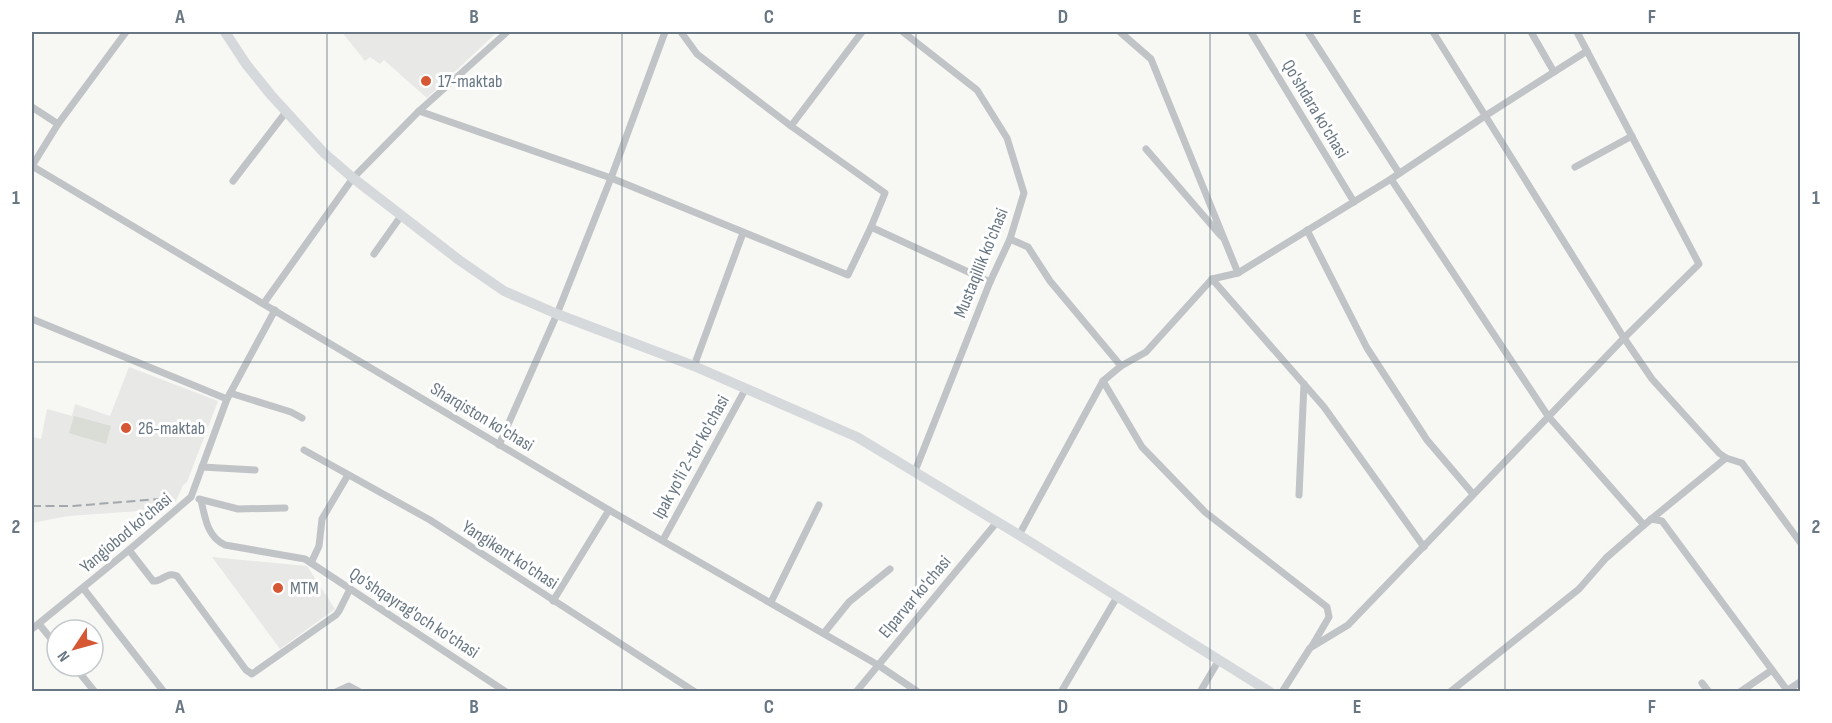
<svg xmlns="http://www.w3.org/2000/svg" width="1832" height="723" font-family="'Sofia Sans Condensed',sans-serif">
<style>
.built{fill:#e8e8e7}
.green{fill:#d9ddd5}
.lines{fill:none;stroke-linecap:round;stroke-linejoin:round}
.minor{stroke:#c0c4c7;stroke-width:7}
.primary{stroke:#d5d9dc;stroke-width:10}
.rail{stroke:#a2a8ac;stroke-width:2;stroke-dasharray:9 4.5;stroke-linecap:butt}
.grid{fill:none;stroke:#687783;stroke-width:1.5;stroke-opacity:0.55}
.poi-dot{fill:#d65734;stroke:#fff;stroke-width:2}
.labels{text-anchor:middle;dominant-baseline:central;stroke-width:6;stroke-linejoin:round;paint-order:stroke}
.poi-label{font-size:18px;fill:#687783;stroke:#fff;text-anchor:start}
.street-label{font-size:18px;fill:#687783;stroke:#fff}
.neatline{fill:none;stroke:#687783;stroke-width:2}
.grid-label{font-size:20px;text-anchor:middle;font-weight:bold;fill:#687783}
</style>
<rect width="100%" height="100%" fill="#f7f7f4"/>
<!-- built -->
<g class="built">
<polygon points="342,32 497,32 427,98 384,60 380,64 370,57 365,61"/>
<polygon points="129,367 218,401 187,482 183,485 176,501 168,509 68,516 32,523 32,437 41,439 47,409 72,416 75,404 110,416"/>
<polygon points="212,557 307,566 335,609 280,649"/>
</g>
<!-- green -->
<polygon class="green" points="74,416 111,426 106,444 69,433"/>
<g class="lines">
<!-- minor -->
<g class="minor">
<polyline points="681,32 697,54 791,126 885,193 871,227"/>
<polyline points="903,32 977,90 1007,138 1024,193 1010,239 990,282 915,471"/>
<polyline points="1120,32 1151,59 1238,273"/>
<polyline points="1251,32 1354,202"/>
<polyline points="1308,32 1399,173"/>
<polyline points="1433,32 1624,338 1652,379 1719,453 1726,458 1742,463 1800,542"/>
<polyline points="1531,32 1554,72"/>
<polyline points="32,107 58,124"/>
<polyline points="419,111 507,32"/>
<polyline points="791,126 862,32"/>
<polyline points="1146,149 1221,236"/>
<polyline points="32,166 609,510 878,665 918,692"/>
<polyline points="32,166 58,124 126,32"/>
<polyline points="1575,167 1632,136"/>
<polyline points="1391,179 1548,416 1644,525"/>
<polyline points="233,181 286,112"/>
<polyline points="1307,230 1367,348 1427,440 1473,494"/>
<polyline points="1010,239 1028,247 1050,281 1121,366"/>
<polyline points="374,254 401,216"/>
<polyline points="1212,279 1324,407 1424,547"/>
<polyline points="264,303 353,178 419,111 611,178 665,32"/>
<polyline points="32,319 227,399"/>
<polyline points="694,366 743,233"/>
<polyline points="1103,381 1142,447 1205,512 1327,607 1329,617 1312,646"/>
<polyline points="230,393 291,412 302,418"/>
<polyline points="499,445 557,314 611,178 848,275 871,227 990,282"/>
<polyline points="304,450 430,520 695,692"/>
<polyline points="202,467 255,470"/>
<polyline points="1299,495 1304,384"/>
<polyline points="199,499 238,509 285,508"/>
<path d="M201 500C205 517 207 537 225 545L305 559 506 692"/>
<polyline points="1651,519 1662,521 1787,690"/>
<polyline points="1019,535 1103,381 1121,366 1146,352 1212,279 1238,273 1391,179 1485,116 1587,51"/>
<polyline points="663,540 746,388"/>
<path d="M129 550 153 581C162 582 167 571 177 576L246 670 252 674 336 615 339 611 350 589"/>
<polyline points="311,563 319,546 322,519 348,475"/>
<polyline points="83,588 164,692"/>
<polyline points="553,601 609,510"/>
<polyline points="771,602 819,505"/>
<polyline points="39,624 57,646"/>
<polyline points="32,629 129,550 191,497 227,399 275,310"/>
<polyline points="824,633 849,602 890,569"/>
<polyline points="74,666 95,692"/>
<polyline points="1702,683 1709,692"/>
<polyline points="336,692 349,686 360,692"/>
<polyline points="856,692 997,522"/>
<polyline points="1061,692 1117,597"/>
<polyline points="1200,692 1219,660"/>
<polyline points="1282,692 1310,648 1348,625 1624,338 1699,264 1577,32"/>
<polyline points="1450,692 1579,589 1606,558 1644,525 1726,458"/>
<polyline points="1740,692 1772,670"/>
<polyline points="1785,692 1800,682"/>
</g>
<!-- primary -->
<polyline class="primary" points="225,32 246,64 271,95 324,153 353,178 459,260 504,291 557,314 694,366 857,437 1019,535 1270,692"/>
<!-- rail -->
<polyline class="rail" points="32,506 73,506 171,498"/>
</g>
<!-- grid -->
<path class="grid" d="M327 32V692M622 32V692M916 32V692M1210 32V692M1505 32V692M32 362H1800"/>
<!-- markers -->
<g class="poi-dot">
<circle cx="426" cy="81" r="6"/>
<circle cx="126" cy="428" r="6"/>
<circle cx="278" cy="588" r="6"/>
</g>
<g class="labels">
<!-- poi labels -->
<g class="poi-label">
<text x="438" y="81">17-maktab</text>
<text x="138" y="428">26-maktab</text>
<text x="290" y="588">MTM</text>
</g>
<!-- street labels -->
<g class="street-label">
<text transform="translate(1315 109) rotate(59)">Qo'shdara ko'chasi</text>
<text transform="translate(981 263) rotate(-68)">Mustaqillik ko'chasi</text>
<text transform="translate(482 417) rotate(31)">Sharqiston ko'chasi</text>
<text transform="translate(691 457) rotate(-61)">Ipak yo'li 2-tor ko'chasi</text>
<text transform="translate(126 533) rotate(-40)">Yangiobod ko'chasi</text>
<text transform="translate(510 555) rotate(33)">Yangikent ko'chasi</text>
<text transform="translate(915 597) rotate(-50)">Elparvar ko'chasi</text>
<text transform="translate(414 613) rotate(33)">Qo'shqayrag'och ko'chasi</text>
</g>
</g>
<!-- border -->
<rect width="1832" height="723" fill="none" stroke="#ffffff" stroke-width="66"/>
<!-- north arrow -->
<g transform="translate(75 648) rotate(234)"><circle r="28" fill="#ffffff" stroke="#c3c9cd" stroke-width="1.5"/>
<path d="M0-4.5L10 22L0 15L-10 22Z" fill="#d65734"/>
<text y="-9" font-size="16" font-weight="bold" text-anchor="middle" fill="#687783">N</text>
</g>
<rect x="33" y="33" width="1766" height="657" class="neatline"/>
<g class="grid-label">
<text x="180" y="23">A</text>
<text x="474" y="23">B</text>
<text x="769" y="23">C</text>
<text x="1063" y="23">D</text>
<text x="1357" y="23">E</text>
<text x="1652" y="23">F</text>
<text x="16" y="204">1</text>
<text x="1816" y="204">1</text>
<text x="16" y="533">2</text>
<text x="1816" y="533">2</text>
<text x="180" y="713">A</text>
<text x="474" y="713">B</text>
<text x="769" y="713">C</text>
<text x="1063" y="713">D</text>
<text x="1357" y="713">E</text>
<text x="1652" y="713">F</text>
</g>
</svg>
